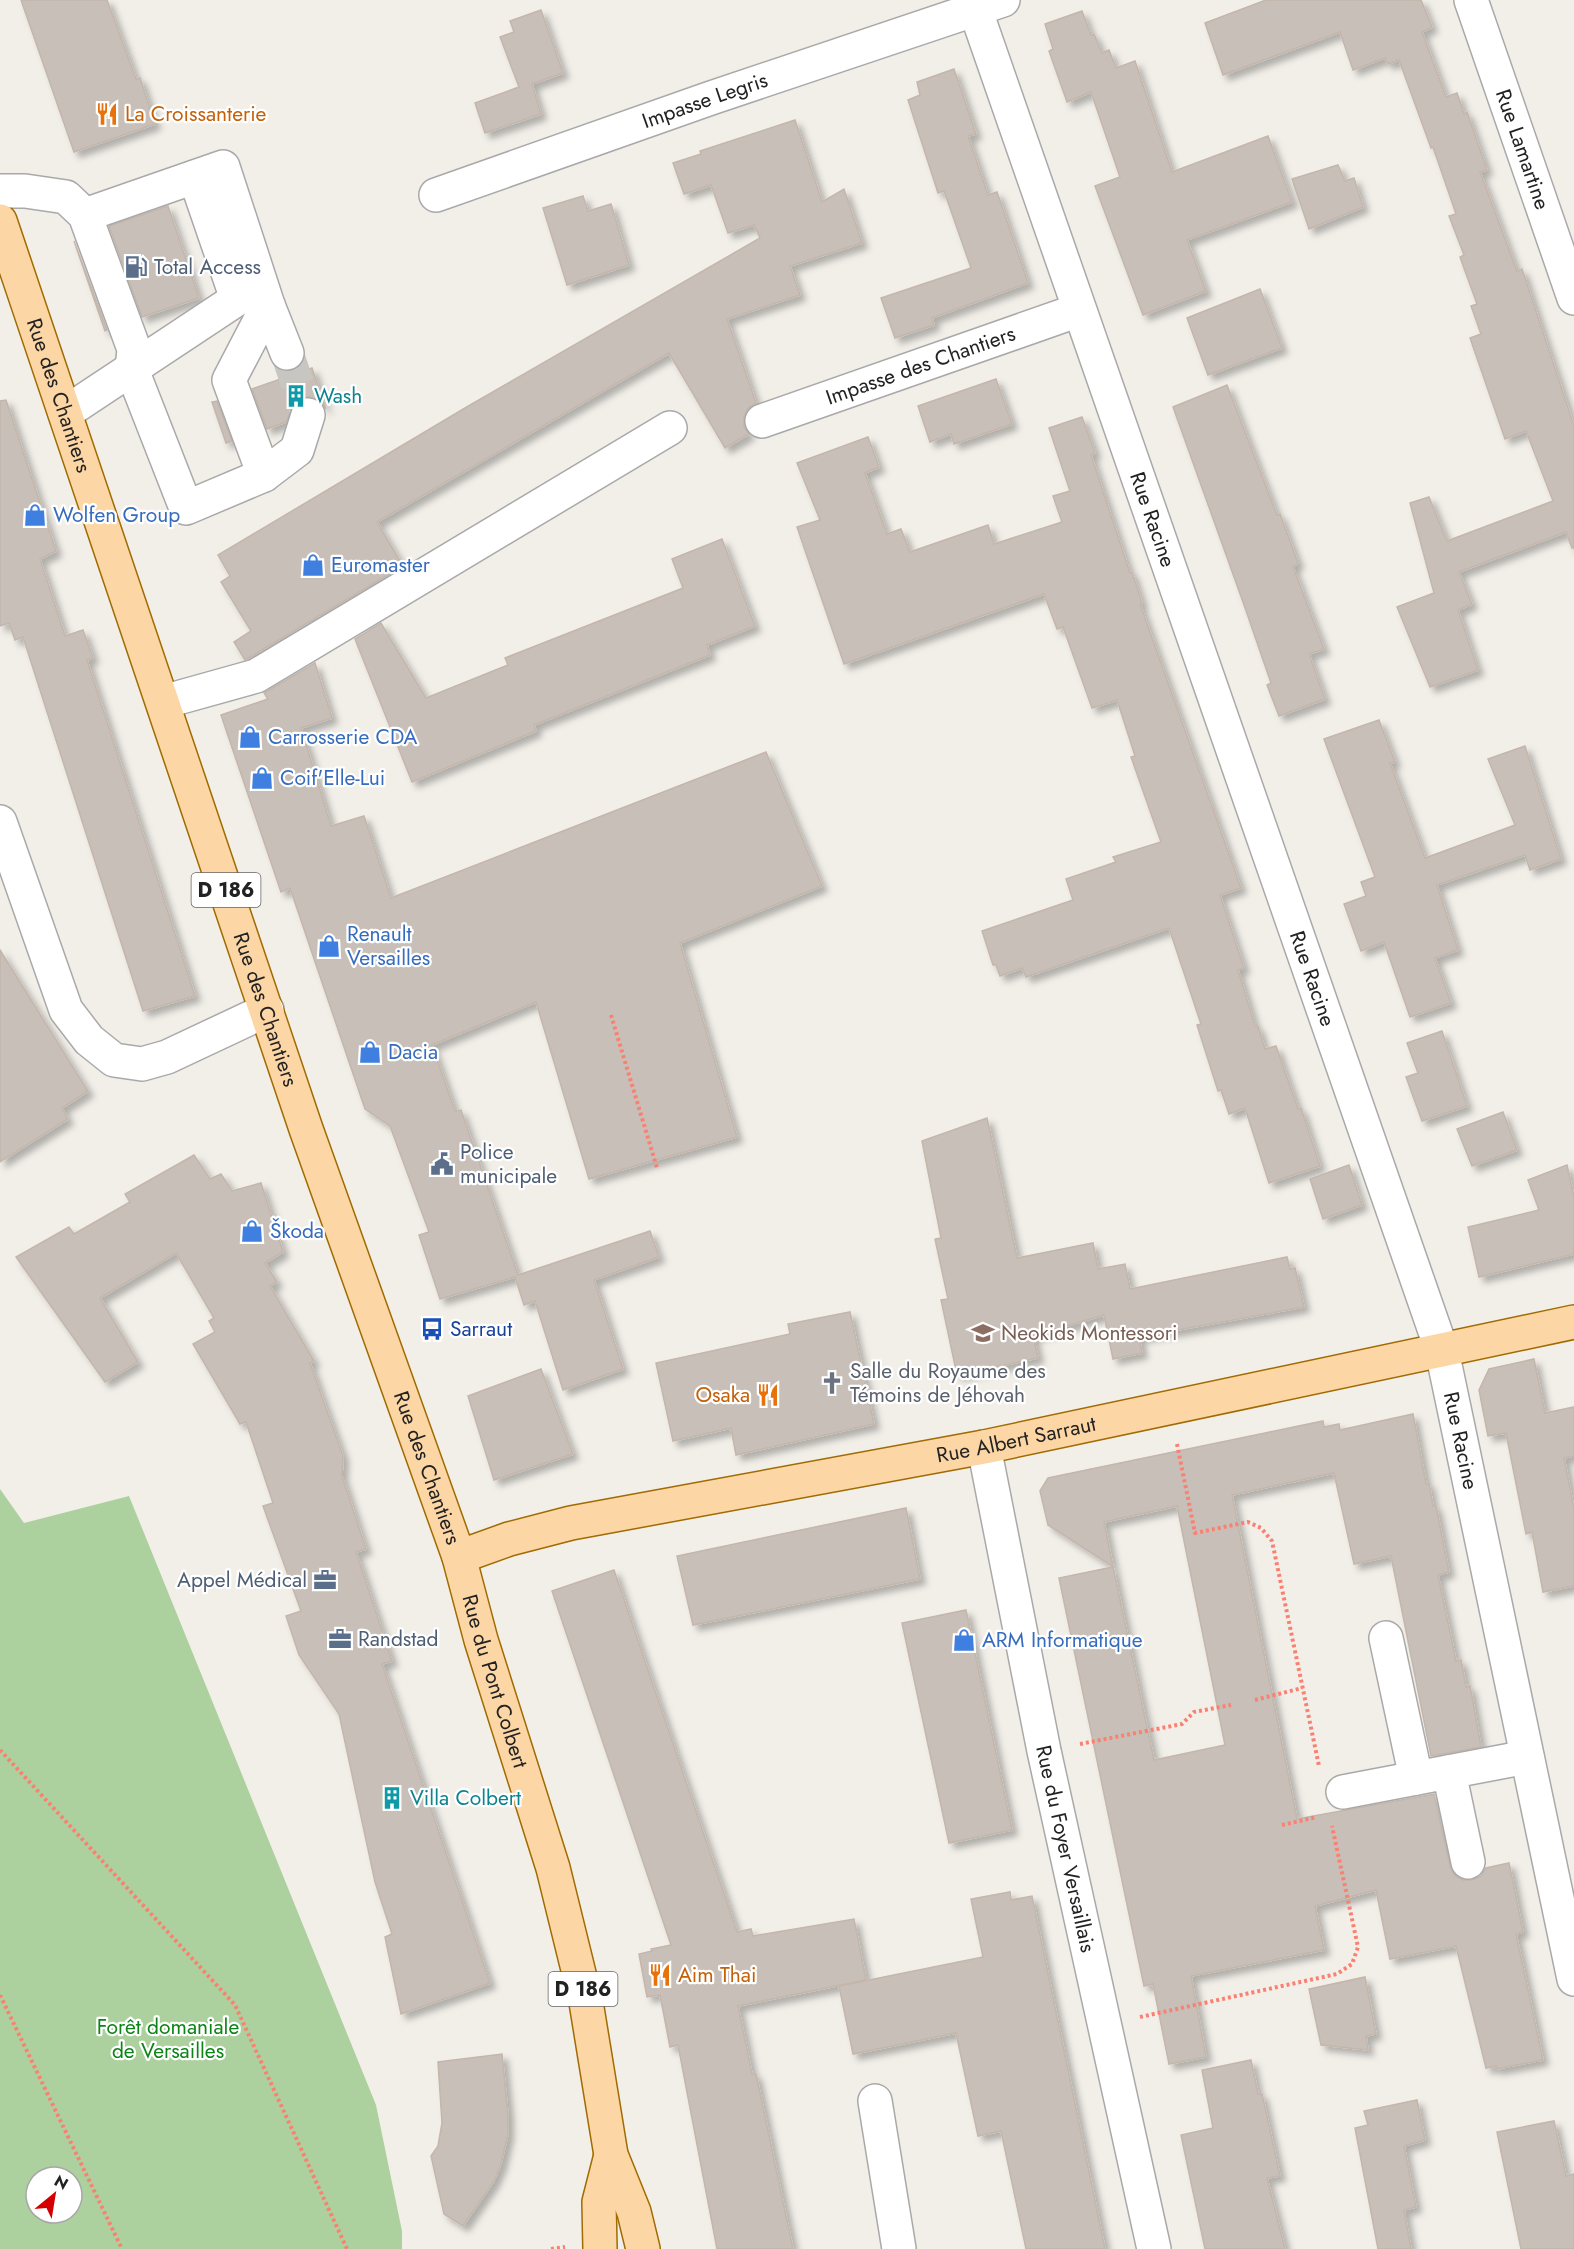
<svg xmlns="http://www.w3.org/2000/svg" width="1574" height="2249" font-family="Jost,sans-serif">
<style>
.forest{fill:#add19e;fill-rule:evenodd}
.building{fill:#c7bfb8;stroke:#c4b6ab;stroke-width:1.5;filter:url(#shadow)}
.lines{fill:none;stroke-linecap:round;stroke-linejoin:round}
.minor-tunnel{stroke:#c8c6c1;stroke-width:33;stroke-dasharray:33 16;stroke-linecap:butt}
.minor-casing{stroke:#a9a9a9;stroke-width:36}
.major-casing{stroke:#a06b00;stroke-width:36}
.path{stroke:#fa8072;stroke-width:4;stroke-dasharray:3 3;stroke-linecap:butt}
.minor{stroke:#fff;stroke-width:33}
.major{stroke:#fcd6a4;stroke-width:33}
.labels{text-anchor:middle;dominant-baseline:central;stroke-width:4.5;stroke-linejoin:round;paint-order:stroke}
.shield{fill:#fff;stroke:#646464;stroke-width:1.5}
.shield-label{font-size:20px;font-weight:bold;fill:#222}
.street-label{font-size:21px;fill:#222;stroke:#fff}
.food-label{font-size:21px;fill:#c56008;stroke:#fff;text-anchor:start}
.service-label{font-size:21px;fill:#4e5e75;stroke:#fff;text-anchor:start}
.culture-label{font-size:21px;fill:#0d838f;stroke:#fff;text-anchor:start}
.shop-label{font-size:21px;fill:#366cbe;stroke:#fff;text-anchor:start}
.transit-label{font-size:21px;fill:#164399;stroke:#fff;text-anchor:start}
.education-label{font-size:21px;fill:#785e54;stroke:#fff;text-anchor:start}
.worship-label{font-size:21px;fill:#5b616d;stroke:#fff;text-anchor:start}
.park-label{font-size:21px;fill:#0c8416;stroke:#fff}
</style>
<defs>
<filter id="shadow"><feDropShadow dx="5.5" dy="5.5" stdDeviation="3" flood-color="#0004"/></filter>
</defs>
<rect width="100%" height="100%" fill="#f2efe9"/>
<!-- forest -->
<path class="forest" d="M0 1489 24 1523 129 1496 376 2105 402 2231V2249H0ZM36 2177H72V2213H36Z"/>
<!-- building -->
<g class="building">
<polygon points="21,0 107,0 136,79 140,78 155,124 74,152"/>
<polygon points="1266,0 1421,0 1432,27 1422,32 1446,97 1457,93 1464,114 1467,112 1487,170 1480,172 1517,271 1522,269 1574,426 1574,548 1572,548 1566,532 1459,572 1472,604 1458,610 1478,670 1430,687 1397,607 1434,593 1410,503 1429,497 1447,541 1553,501 1526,431 1505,439 1470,338 1481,334 1471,306 1477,304 1460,257 1464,255 1449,216 1456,214 1433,147 1431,148 1399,60 1388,64 1385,58 1353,70 1340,32 1223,75 1205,23"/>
<polygon points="541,10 563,73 532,84 541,114 485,133 475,103 519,87 500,37 514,32 510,21"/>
<polygon points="1082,11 1091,35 1094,34 1102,53 1109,50 1116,68 1135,61 1172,172 1268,136 1292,202 1187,240 1206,291 1143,315 1095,186 1120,177 1091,92 1067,102 1049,51 1053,49 1045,24"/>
<polygon points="954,69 976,134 968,136 988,195 997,192 1028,283 932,318 934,325 895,338 881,298 971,268 944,191 938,193 908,100 920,95 917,82"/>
<polygon points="795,120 822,202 844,189 862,243 790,266 800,295 727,319 756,403 748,408 744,417 744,427 749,434 725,448 669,353 377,522 403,566 245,660 234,642 251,631 221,582 230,576 218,555 465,408 760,238 754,225 728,233 711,185 684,194 673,163 701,154 700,151"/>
<polygon points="1338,165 1345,181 1354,178 1363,207 1309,229 1292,179"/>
<polygon points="583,196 588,211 611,204 629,265 567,285 543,208"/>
<polygon points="168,206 199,298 142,317 109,226"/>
<polygon points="74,241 107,330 105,331"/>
<polygon points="1260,289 1282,348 1208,375 1187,318"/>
<polygon points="312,368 326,409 321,402 314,397 303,397 295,402 286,422 267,429 252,389"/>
<polygon points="996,379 1012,424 954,444 951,434 930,442 918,406"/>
<polygon points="1227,385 1277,515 1280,514 1298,563 1293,567 1324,649 1309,654 1325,699 1279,716 1267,685 1271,683 1243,602 1173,407"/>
<polygon points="6,400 56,551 40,559 65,636 83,630 93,658 87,660 195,996 143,1011 23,637 15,640 9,623 0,626 0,401"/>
<polygon points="217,401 232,441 226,443 212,402"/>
<polygon points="1082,417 1095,453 1091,455 1130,573 1132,572 1142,603 1140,604 1241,888 1220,895 1244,968 1238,970 1255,1026 1258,1026 1265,1049 1276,1046 1298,1109 1301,1108 1320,1166 1269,1183 1245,1108 1229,1114 1221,1090 1218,1091 1197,1025 1201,1024 1169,928 1026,977 1022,968 1000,976 996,965 993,965 982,931 1073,900 1066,879 1116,862 1113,857 1161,842 1131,757 1135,756 1117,700 1092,708 1063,627 1057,629 1044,594 844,664 797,527 820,520 797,463 868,437 879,467 865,473 887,534 901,529 910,552 988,525 994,544 1062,522 1053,496 1070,491 1049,428"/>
<polygon points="722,539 755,626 707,645 710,655 534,725 536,731 412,782 355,639 381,623 426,698 508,665 505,658 683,588 672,559"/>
<polygon points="315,663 332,718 301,728 331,826 364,816 391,898 766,752 822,886 680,943 737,1137 589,1179 536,1002 432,1045 455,1111 461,1110 518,1275 650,1231 659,1257 594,1280 623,1369 563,1390 535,1301 524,1305 515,1277 440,1299 419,1235 429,1232 390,1126 365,1109 290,888 281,892 221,715 268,699 264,693"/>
<polygon points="1379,720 1395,762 1390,763 1425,858 1515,825 1488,759 1525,746 1561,859 1530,870 1525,855 1437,885 1458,950 1435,958 1451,1003 1410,1017 1384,942 1361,951 1344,904 1366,896 1361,882 1375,877 1324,739"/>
<polygon points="0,950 88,1091 62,1108 68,1119 0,1162"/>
<polygon points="1442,1031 1467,1106 1422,1121 1406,1077 1418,1073 1407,1043"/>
<polygon points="1503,1112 1517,1150 1472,1166 1457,1129"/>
<polygon points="987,1118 1017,1258 1093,1243 1098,1269 1125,1264 1130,1289 1287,1257 1290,1269 1295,1268 1304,1307 1139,1337 1142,1353 1113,1359 1104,1315 1033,1336 1038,1358 957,1375 941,1300 948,1299 935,1239 941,1238 922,1141"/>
<polygon points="194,1155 210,1179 221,1174 232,1191 261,1183 283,1252 265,1263 277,1282 270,1286 314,1361 310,1363 343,1456 342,1476 366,1549 356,1552 392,1661 382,1664 490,1983 401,2014 385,1937 392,1934 375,1882 339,1714 299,1655 286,1616 301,1611 263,1506 273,1503 246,1422 240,1424 193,1344 215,1332 209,1321 214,1318 176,1253 100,1298 138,1362 105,1382 16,1257 69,1227 74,1234 130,1202 125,1194"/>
<polygon points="1349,1165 1362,1205 1323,1219 1310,1179"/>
<polygon points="1567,1165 1574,1197 1574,1254 1479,1277 1468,1227 1539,1210 1528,1180"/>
<polygon points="850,1312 874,1424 736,1455 731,1428 673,1441 656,1363 790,1334 788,1324"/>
<polygon points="1534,1359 1545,1413 1574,1407 1574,1456 1564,1458 1574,1509 1574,1586 1543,1592 1532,1532 1526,1534 1506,1433 1488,1436 1479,1390 1489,1369"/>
<polygon points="541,1369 573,1454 494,1480 468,1396"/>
<polygon points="1413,1414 1426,1484 1429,1483 1433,1506 1436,1506 1449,1572 1438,1575 1456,1661 1461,1660 1466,1687 1470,1686 1481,1747 1431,1756 1391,1556 1354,1564 1334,1473 1232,1495 1297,1819 1434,1794 1450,1866 1454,1875 1463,1880 1472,1880 1481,1876 1486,1868 1509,1863 1523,1932 1516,1934 1543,2060 1496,2069 1496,2066 1486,2068 1456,1946 1390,1959 1376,1890 1315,1906 1324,1950 1191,1976 1206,2057 1169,2064 1153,1984 1144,1986 1059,1578 1113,1567 1154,1760 1225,1745 1177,1506 1104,1522 1113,1567 1048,1525 1040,1491 1048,1478 1323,1421 1324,1427 1339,1424 1340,1430"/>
<polygon points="906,1508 920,1579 693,1625 677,1556"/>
<polygon points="614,1570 737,1932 751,1929 753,1936 854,1919 866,1980 738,2006 752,2074 756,2074 793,2249 717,2249 678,2045 670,2047 660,1995 647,1997 639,1954 652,1951 651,1949 671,1945 552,1591"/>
<polygon points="966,1610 1012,1830 949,1843 902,1623"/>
<polygon points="1010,1892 1011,1900 1032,1896 1105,2249 1026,2249 1001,2131 978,2136 956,2033 853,2054 839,1986 983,1957 971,1899"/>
<polygon points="1365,1977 1376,2034 1366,2036 1368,2050 1321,2045 1309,1989"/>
<polygon points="502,2054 508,2114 508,2134 501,2164 494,2181 463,2226 444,2214 431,2156 438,2146 442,2123 438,2062"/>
<polygon points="1251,2060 1258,2094 1262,2094 1280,2176 1267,2178 1285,2249 1205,2249 1181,2135 1213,2128 1202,2070"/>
<polygon points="1417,2100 1425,2140 1404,2146 1416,2207 1404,2210 1411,2249 1378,2249 1355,2128 1368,2125 1364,2111"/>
<polygon points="1554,2121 1566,2176 1574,2174 1574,2249 1521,2249 1497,2132"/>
</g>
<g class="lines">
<!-- minor-tunnel -->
<polyline class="minor-tunnel" points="287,353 308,415"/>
<!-- minor casing -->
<g class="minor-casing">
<g id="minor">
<path id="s1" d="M972 0 1442 1351 1574 1979"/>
<path id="s2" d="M1471 0 1574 298"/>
<polyline points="0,191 25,191 66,197 85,215 134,349 132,370 186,508 264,475 229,380 268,305"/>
<path id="s3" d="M436 195 711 98 1003 0"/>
<polyline points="85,215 223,167 268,305 287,353"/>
<polyline points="65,413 237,299 195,177"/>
<path id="s4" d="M762 421 1079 310"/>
<polyline points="264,475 297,450 308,415"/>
<polyline points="163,702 256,676 670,428"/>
<polyline points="0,822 66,1010 89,1040 114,1060 142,1064 167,1057 267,1010"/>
<path id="s5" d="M984 1447 1044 1751 1154 2249"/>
<polyline points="1386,1638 1416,1778"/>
<polyline points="1449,1772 1468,1862"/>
<polyline points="1343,1792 1527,1757"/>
<polyline points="875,2101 899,2249"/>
</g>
</g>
<!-- major casing -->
<g class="major-casing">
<g id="major">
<path id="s6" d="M0 221 306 1129 459 1557 481 1640 553 1868 586 2002 611 2155 634 2212 643 2249"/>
<path id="s7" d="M459 1557 509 1539 571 1523 984 1447 1574 1322"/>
<polyline points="600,2249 599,2202 611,2155"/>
</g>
</g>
<!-- path -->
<g class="path">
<polyline points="611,1015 657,1168"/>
<polyline points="1177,1444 1195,1533 1248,1522 1261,1528 1272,1541 1319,1766"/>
<polyline points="1255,1700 1302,1688"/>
<polyline points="1080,1744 1182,1724 1194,1712 1231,1705"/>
<polyline points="0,1750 235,2005 347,2249"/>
<polyline points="1282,1825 1317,1817"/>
<polyline points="0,1995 122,2249"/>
<polyline points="1140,2017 1337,1974 1352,1964 1358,1947 1332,1826"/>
<polyline points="551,2249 565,2247"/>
</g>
<!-- minor -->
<use href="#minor" class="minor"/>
<!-- major -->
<use href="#major" class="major"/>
</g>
<!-- icons -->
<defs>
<g id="restaurant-bare" transform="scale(1.8)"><path d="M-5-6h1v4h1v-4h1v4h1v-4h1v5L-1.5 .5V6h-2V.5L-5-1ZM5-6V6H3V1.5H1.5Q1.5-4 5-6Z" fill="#e8710a" stroke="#fff" stroke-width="2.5" paint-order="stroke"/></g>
<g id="fuel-bare" transform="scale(1.8)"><path d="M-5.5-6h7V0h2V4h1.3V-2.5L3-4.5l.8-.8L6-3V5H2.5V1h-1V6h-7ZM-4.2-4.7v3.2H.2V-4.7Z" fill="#5c6f8a" stroke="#fff" stroke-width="2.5" paint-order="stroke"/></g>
<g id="building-bare" transform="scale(1.8)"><path d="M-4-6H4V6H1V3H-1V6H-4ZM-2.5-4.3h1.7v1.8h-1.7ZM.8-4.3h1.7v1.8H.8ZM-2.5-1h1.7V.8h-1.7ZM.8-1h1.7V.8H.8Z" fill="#0f9aa8" stroke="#fff" stroke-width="2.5" paint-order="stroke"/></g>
<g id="shop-bare" transform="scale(1.8)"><path d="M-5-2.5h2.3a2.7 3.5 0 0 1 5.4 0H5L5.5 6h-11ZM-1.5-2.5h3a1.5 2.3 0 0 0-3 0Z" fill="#3f7fe0" stroke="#fff" stroke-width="2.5" paint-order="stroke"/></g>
<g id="civic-bare" transform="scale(1.8)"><path d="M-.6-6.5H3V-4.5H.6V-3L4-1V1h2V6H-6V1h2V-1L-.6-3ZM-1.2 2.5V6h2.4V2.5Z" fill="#5c6f8a" stroke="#fff" stroke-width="2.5" paint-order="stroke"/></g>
<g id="bus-bare" transform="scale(1.8)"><path d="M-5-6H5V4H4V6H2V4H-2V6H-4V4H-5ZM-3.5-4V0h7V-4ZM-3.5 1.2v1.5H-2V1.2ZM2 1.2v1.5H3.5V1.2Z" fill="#1a4fb4" stroke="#fff" stroke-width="2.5" paint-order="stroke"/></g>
<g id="school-bare" transform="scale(1.8)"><path d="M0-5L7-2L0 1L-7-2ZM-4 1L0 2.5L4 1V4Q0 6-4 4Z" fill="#8d6e63" stroke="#fff" stroke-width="2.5" paint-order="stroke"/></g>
<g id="church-bare" transform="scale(1.8)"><path d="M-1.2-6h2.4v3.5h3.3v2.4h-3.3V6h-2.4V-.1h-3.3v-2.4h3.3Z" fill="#6b7280" stroke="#fff" stroke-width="2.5" paint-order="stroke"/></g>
<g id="office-bare" transform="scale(1.8)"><path d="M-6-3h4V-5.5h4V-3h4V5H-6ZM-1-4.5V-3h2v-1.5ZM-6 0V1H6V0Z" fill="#5c6f8a" stroke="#fff" stroke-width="2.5" paint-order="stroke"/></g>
</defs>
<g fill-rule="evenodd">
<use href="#restaurant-bare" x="107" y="114"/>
<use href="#fuel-bare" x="136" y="267"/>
<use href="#building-bare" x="296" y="396"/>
<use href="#shop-bare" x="35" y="515"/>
<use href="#shop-bare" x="313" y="565"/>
<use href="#shop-bare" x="250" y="737"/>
<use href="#shop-bare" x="262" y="778"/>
<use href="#shop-bare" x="329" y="946"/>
<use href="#shop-bare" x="370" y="1052"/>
<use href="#civic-bare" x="442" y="1164"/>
<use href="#shop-bare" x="252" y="1231"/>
<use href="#bus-bare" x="432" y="1329"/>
<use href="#school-bare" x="983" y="1333"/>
<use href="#church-bare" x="832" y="1383"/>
<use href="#restaurant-bare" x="768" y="1395"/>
<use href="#office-bare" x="325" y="1580"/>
<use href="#office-bare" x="340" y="1639"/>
<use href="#shop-bare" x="964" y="1640"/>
<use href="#building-bare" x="392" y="1798"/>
<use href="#restaurant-bare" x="660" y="1975"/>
</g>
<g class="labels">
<!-- shield labels -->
<g class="shield">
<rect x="191.5" y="873" width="69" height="34" rx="4.5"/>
<rect x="548.5" y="1972" width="69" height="34" rx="4.5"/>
</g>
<g class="shield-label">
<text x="226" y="890">D 186</text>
<text x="583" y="1989">D 186</text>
</g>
<!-- street labels -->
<g class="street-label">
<text stroke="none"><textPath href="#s3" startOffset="285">Impasse Legris</textPath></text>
<text stroke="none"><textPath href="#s2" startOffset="158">Rue Lamartine</textPath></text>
<text stroke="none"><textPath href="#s4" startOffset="168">Impasse des Chantiers</textPath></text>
<text stroke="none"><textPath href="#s6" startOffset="184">Rue des Chantiers</textPath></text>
<text stroke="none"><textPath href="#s1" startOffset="550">Rue Racine</textPath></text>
<text stroke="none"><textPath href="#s1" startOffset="1036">Rue Racine</textPath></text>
<text stroke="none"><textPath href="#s6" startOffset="832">Rue des Chantiers</textPath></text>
<text stroke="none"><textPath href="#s7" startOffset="570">Rue Albert Sarraut</textPath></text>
<text stroke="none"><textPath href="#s1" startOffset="1522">Rue Racine</textPath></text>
<text stroke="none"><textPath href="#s6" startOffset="1318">Rue des Chantiers</textPath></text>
<text stroke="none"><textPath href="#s6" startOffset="1542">Rue du Pont Colbert</textPath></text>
<text stroke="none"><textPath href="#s5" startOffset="410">Rue du Foyer Versaillais</textPath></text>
</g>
<!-- food labels -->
<g class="food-label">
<text x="125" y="114">La Croissanterie</text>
<text x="750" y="1395" text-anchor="end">Osaka</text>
<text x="678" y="1975">Aim Thai</text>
</g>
<!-- service labels -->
<g class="service-label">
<text x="154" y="267">Total Access</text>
<text x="460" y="1152">Police<tspan x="460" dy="24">municipale</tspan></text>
<text x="307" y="1580" text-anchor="end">Appel Médical</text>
<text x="358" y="1639">Randstad</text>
</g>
<!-- culture labels -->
<g class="culture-label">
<text x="314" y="396">Wash</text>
<text x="410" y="1798">Villa Colbert</text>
</g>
<!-- shop labels -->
<g class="shop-label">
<text x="53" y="515">Wolfen Group</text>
<text x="331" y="565">Euromaster</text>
<text x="268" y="737">Carrosserie CDA</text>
<text x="280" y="778">Coif'Elle-Lui</text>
<text x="347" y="934">Renault<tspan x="347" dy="24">Versailles</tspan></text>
<text x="388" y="1052">Dacia</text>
<text x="270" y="1231">Škoda</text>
<text x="982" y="1640">ARM Informatique</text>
</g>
<!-- transit labels -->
<g class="transit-label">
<text x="450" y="1329">Sarraut</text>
</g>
<!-- education labels -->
<g class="education-label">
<text x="1001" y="1333">Neokids Montessori</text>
</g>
<!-- worship labels -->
<g class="worship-label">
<text x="850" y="1371">Salle du Royaume des<tspan x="850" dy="24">Témoins de Jéhovah</tspan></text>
</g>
<!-- park labels -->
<g class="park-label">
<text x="168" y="2027">Forêt domaniale<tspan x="168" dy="24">de Versailles</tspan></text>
</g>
</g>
<!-- north arrow -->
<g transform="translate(54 2195) rotate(30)"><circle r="28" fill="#ffffff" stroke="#a7a7a7" stroke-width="1.5"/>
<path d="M0-4.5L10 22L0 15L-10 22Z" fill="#d40000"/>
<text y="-9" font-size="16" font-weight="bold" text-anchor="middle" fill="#222222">N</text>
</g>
</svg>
